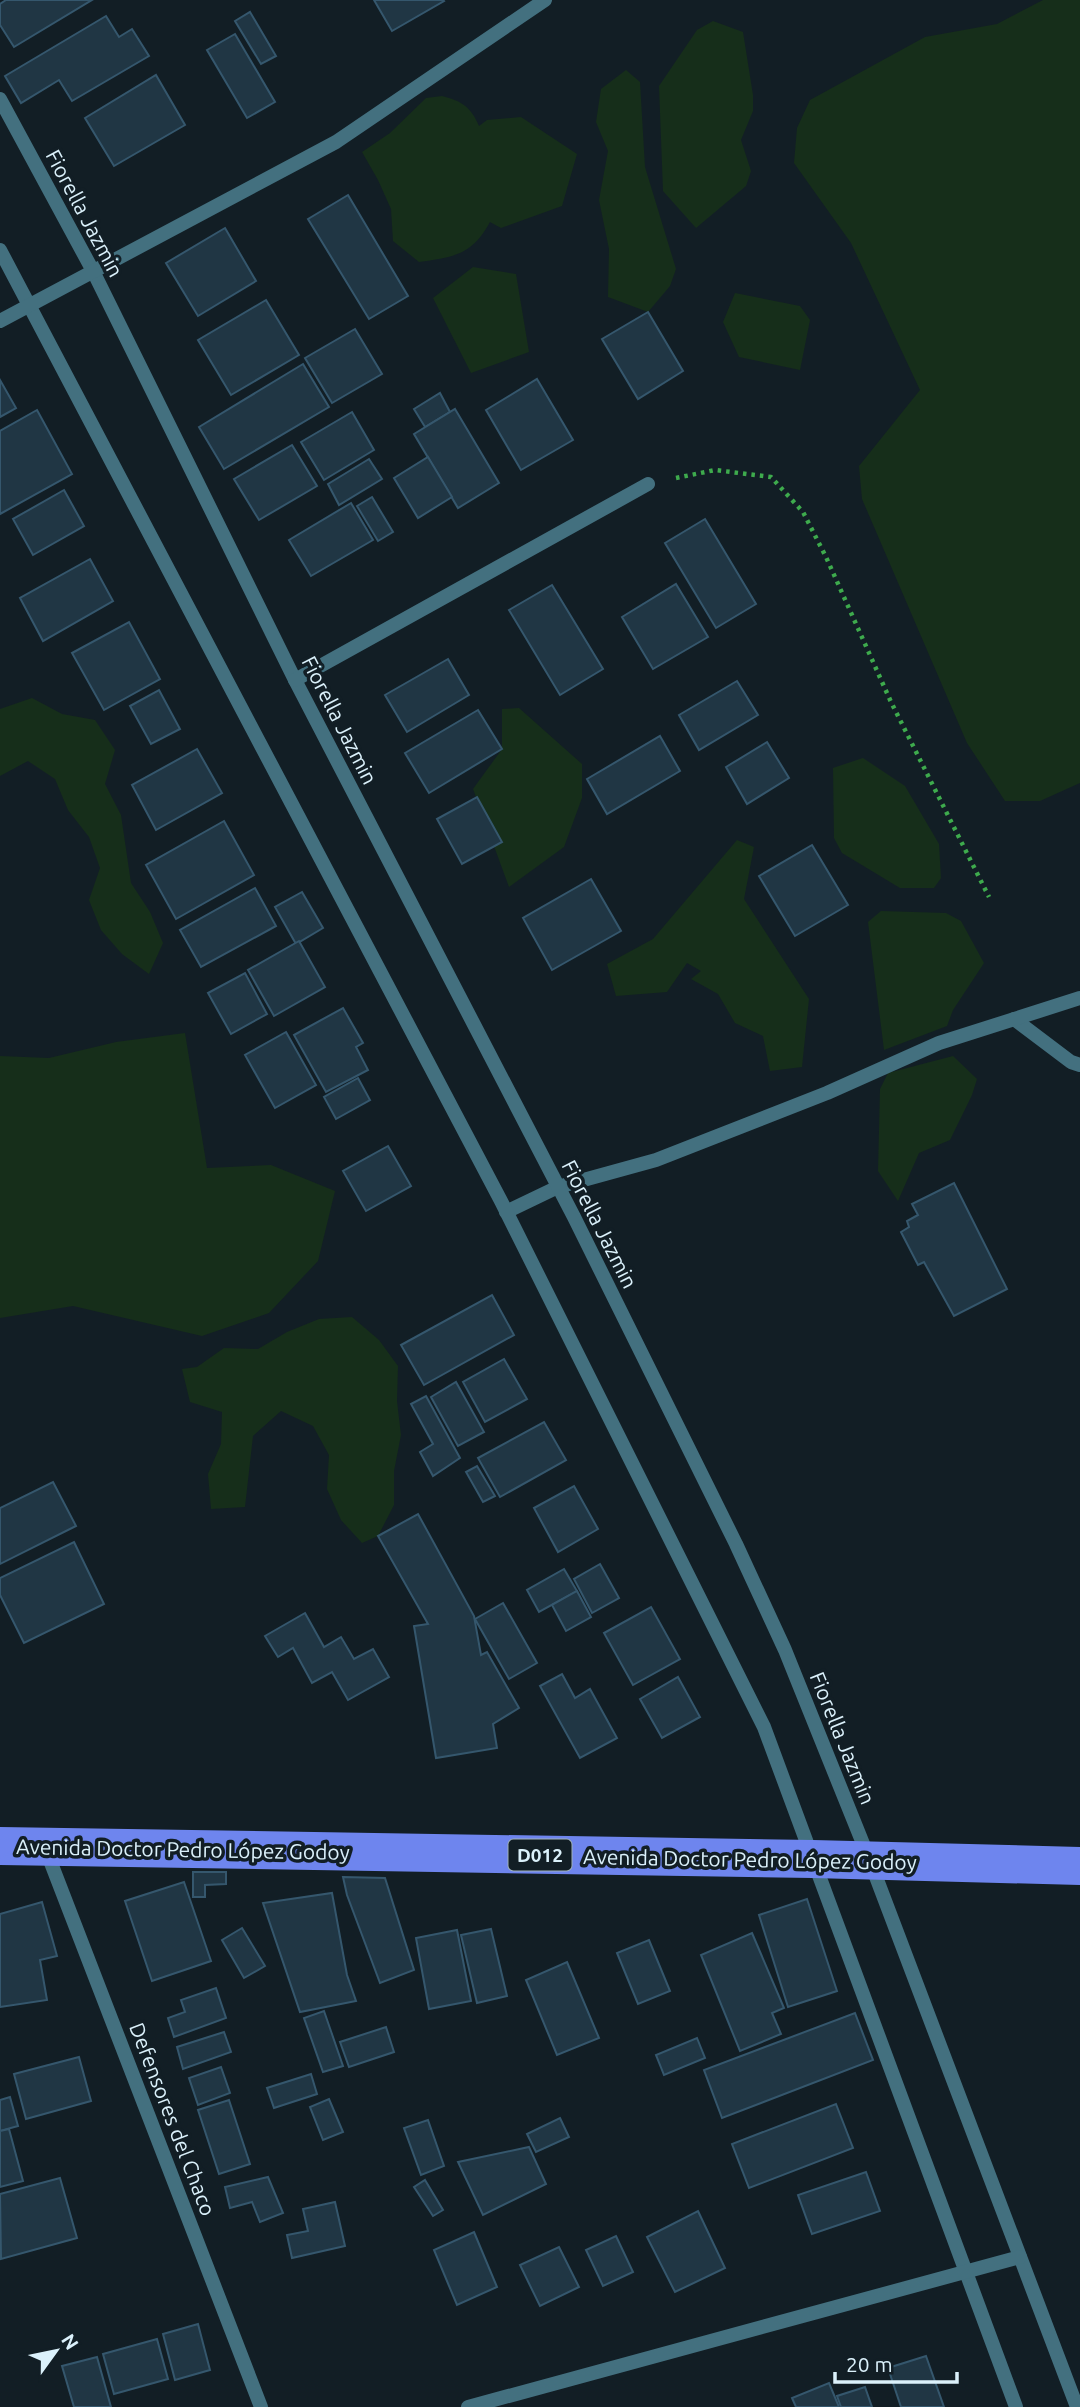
<svg xmlns="http://www.w3.org/2000/svg" width="1080" height="2407" font-family="Ubuntu,sans-serif">
<style>
.green{fill:#162e1a}
.building{fill:#203644;stroke:#35576d;stroke-width:2}
.lines{fill:none;stroke-linecap:round;stroke-linejoin:round}
.path{stroke:#3eab4d;stroke-width:4.5;stroke-dasharray:3.5 5;stroke-linecap:butt}
.lane{stroke:#43707f;stroke-width:14}
.street{stroke:#43707f;stroke-width:14}
.primary{stroke:#6e85ee;stroke-width:38}
.labels{text-anchor:middle;dominant-baseline:central;stroke-width:7;stroke-linejoin:round;paint-order:stroke}
.shield{fill:#121e25;stroke:#9fb2bb;stroke-width:2}
.shield-label{font-size:19px;font-weight:bold;fill:#dbf1fb}
.street-label{font-size:21px;fill:#dbf1fb;stroke:#121e25}
</style>
<rect width="100%" height="100%" fill="#121e25"/>
<!-- green -->
<g class="green">
<polygon points="1043,0 1080,0 1080,783 1040,801 1005,801 967,743 862,499 859,466 920,390 851,243 794,163 797,128 810,100 925,37 997,24"/>
<polygon points="713,21 743,32 753,95 753,111 741,140 751,171 746,186 696,228 663,191 659,86 697,30"/>
<polygon points="626,70 640,82 645,167 676,269 670,286 648,312 608,297 609,249 599,200 608,151 596,122 601,89"/>
<path d="M442 96C462 101 471 107 479 126L487 120 521 117 577 154 562 206 501 228 490 222C472 255 454 257 419 262L393 241 391 209 378 180 362 152 390 133 426 98Z"/>
<polygon points="473,267 516,274 529,352 471,373 433,298"/>
<polygon points="735,293 800,306 810,320 800,370 739,357 723,322"/>
<polygon points="32,698 62,714 95,720 115,750 105,784 121,815 131,883 150,912 163,943 149,974 122,954 101,930 89,900 100,868 89,837 68,810 55,779 28,761 0,776 0,709"/>
<polygon points="519,708 582,764 582,798 564,847 509,887 473,789 502,749 502,709"/>
<polygon points="863,758 905,786 939,844 941,878 934,888 900,888 842,853 834,838 833,768"/>
<polygon points="737,840 754,847 744,899 809,999 802,1067 770,1071 763,1036 735,1023 718,994 691,979 701,971 687,963 667,992 616,996 607,964 653,939"/>
<polygon points="881,911 946,913 961,921 984,963 953,1010 947,1026 884,1050 868,922"/>
<polygon points="185,1033 207,1168 271,1165 335,1191 318,1261 269,1313 202,1336 73,1306 0,1318 0,1056 49,1058 116,1042"/>
<polygon points="953,1056 977,1079 972,1095 950,1140 919,1153 898,1201 878,1171 880,1089 888,1073"/>
<polygon points="352,1317 379,1340 398,1366 397,1401 401,1435 394,1471 394,1505 378,1536 362,1543 341,1520 327,1489 329,1455 313,1426 281,1411 253,1436 245,1507 211,1509 208,1474 221,1444 222,1412 190,1402 182,1369 197,1367 224,1348 258,1349 287,1332 319,1319"/>
</g>
<!-- building -->
<g class="building">
<polygon points="6,0 92,0 14,47 0,25 0,4"/>
<polygon points="374,0 443,0 444,1 392,31"/>
<polygon points="250,12 276,56 261,64 235,21"/>
<polygon points="106,16 119,37 132,29 149,56 72,101 59,80 21,103 5,76"/>
<polygon points="235,34 275,102 247,118 207,50"/>
<polygon points="156,75 185,125 114,166 85,118"/>
<polygon points="348,195 408,296 369,319 308,219"/>
<polygon points="225,228 256,281 198,316 166,263"/>
<polygon points="266,300 299,355 231,395 198,340"/>
<polygon points="648,312 683,371 638,399 602,339"/>
<polygon points="355,329 382,374 332,403 305,358"/>
<polygon points="303,364 329,407 224,469 199,427"/>
<polygon points="537,379 573,440 521,470 486,410"/>
<polygon points="0,380 16,408 0,417"/>
<polygon points="440,393 450,412 425,427 414,409"/>
<polygon points="455,409 499,483 458,508 414,434"/>
<polygon points="37,410 72,474 0,514 0,431"/>
<polygon points="352,412 374,450 324,480 301,442"/>
<polygon points="292,445 317,486 259,520 234,479"/>
<polygon points="428,457 452,497 418,518 394,478"/>
<polygon points="369,459 382,479 339,505 328,484"/>
<polygon points="64,490 84,526 33,555 13,519"/>
<polygon points="372,497 393,532 378,541 357,506"/>
<polygon points="351,503 373,540 311,576 289,540"/>
<polygon points="705,519 756,604 716,628 665,543"/>
<polygon points="90,559 113,601 43,641 20,598"/>
<polygon points="676,584 708,637 653,669 622,617"/>
<polygon points="552,585 603,669 560,695 509,610"/>
<polygon points="129,622 160,679 104,710 72,653"/>
<polygon points="448,659 469,695 407,732 385,695"/>
<polygon points="737,681 758,715 699,750 679,715"/>
<polygon points="159,690 180,729 151,744 130,706"/>
<polygon points="478,710 502,749 429,793 405,753"/>
<polygon points="660,736 680,771 607,814 587,779"/>
<polygon points="767,742 789,778 747,804 726,767"/>
<polygon points="197,749 222,793 156,830 132,785"/>
<polygon points="477,797 502,842 462,864 437,819"/>
<polygon points="224,821 254,875 176,919 146,865"/>
<polygon points="812,845 848,905 795,936 759,876"/>
<polygon points="591,879 621,931 552,970 523,918"/>
<polygon points="255,888 276,926 201,967 180,930"/>
<polygon points="302,892 323,928 296,944 275,907"/>
<polygon points="299,941 325,987 274,1016 248,970"/>
<polygon points="245,973 267,1014 231,1034 208,993"/>
<polygon points="343,1008 363,1043 356,1047 368,1070 326,1092 294,1035"/>
<polygon points="286,1032 316,1085 275,1108 245,1055"/>
<polygon points="358,1078 370,1100 336,1119 324,1097"/>
<polygon points="388,1146 411,1186 366,1211 343,1171"/>
<polygon points="954,1183 1007,1289 954,1316 924,1262 918,1265 901,1232 909,1227 907,1221 918,1215 912,1204"/>
<polygon points="492,1295 514,1335 424,1385 401,1345"/>
<polygon points="504,1359 527,1399 485,1422 463,1382"/>
<polygon points="456,1382 484,1432 458,1446 431,1397"/>
<polygon points="426,1396 460,1458 433,1476 420,1452 433,1444 411,1404"/>
<polygon points="544,1422 566,1460 500,1497 478,1458"/>
<polygon points="477,1466 495,1496 483,1502 466,1472"/>
<polygon points="53,1482 76,1526 0,1564 0,1508"/>
<polygon points="574,1486 598,1529 558,1552 534,1508"/>
<polygon points="418,1514 474,1616 481,1655 487,1652 519,1708 493,1724 497,1748 436,1758 414,1626 428,1624 378,1536"/>
<polygon points="74,1542 104,1604 24,1643 0,1595 0,1578"/>
<polygon points="600,1564 619,1598 592,1613 574,1579"/>
<polygon points="564,1569 577,1591 539,1612 527,1590"/>
<polygon points="577,1591 591,1617 566,1631 552,1605"/>
<polygon points="503,1603 537,1663 509,1679 475,1619"/>
<polygon points="651,1607 680,1659 633,1685 604,1633"/>
<polygon points="305,1613 324,1647 341,1637 354,1659 373,1649 389,1677 348,1700 332,1672 312,1683 293,1648 278,1657 265,1636"/>
<polygon points="562,1674 575,1698 590,1689 617,1738 580,1758 540,1686"/>
<polygon points="678,1677 700,1717 662,1738 640,1699"/>
<polygon points="193,1872 226,1872 226,1884 205,1885 205,1897 193,1897"/>
<polygon points="343,1877 385,1878 414,1970 380,1983 347,1895"/>
<polygon points="184,1882 211,1961 152,1981 125,1901"/>
<polygon points="332,1893 347,1975 356,2001 300,2012 263,1903"/>
<polygon points="807,1899 837,1991 788,2007 759,1915"/>
<polygon points="42,1902 57,1956 40,1960 47,2000 0,2007 0,1914"/>
<polygon points="242,1928 265,1966 244,1978 222,1940"/>
<polygon points="491,1929 507,1996 477,2003 461,1935"/>
<polygon points="457,1930 471,2001 429,2009 416,1938"/>
<polygon points="752,1933 784,2008 772,2013 781,2034 740,2051 701,1955"/>
<polygon points="649,1940 670,1991 638,2004 617,1953"/>
<polygon points="567,1962 599,2038 557,2055 526,1980"/>
<polygon points="216,1988 226,2018 174,2037 168,2018 185,2012 181,2000"/>
<polygon points="324,2011 343,2066 323,2072 304,2018"/>
<polygon points="855,2013 873,2060 722,2118 704,2070"/>
<polygon points="386,2027 394,2052 349,2067 340,2042"/>
<polygon points="224,2032 231,2052 183,2069 177,2047"/>
<polygon points="697,2038 705,2058 664,2075 656,2055"/>
<polygon points="79,2057 91,2101 26,2119 14,2074"/>
<polygon points="221,2067 230,2093 198,2105 189,2078"/>
<polygon points="311,2074 317,2094 274,2108 267,2088"/>
<polygon points="10,2097 18,2126 0,2131 0,2100"/>
<polygon points="329,2099 343,2132 323,2140 310,2107"/>
<polygon points="229,2100 250,2164 219,2174 198,2110"/>
<polygon points="836,2104 853,2148 749,2188 732,2144"/>
<polygon points="560,2118 569,2137 536,2152 527,2134"/>
<polygon points="428,2120 444,2166 421,2175 404,2128"/>
<polygon points="9,2129 23,2181 0,2187 0,2131"/>
<polygon points="529,2147 546,2184 483,2215 458,2162"/>
<polygon points="866,2172 880,2211 812,2234 798,2195"/>
<polygon points="268,2177 283,2213 260,2222 252,2202 230,2208 225,2187"/>
<polygon points="60,2178 77,2238 1,2259 0,2194"/>
<polygon points="425,2180 443,2210 433,2216 414,2187"/>
<polygon points="335,2202 345,2246 292,2258 287,2235 308,2231 303,2209"/>
<polygon points="698,2211 725,2268 675,2292 647,2237"/>
<polygon points="474,2232 497,2287 457,2305 434,2250"/>
<polygon points="616,2236 633,2272 603,2286 586,2250"/>
<polygon points="559,2247 579,2287 540,2306 520,2265"/>
<polygon points="198,2324 210,2370 175,2380 163,2334"/>
<polygon points="157,2339 168,2379 114,2394 103,2354"/>
<polygon points="926,2356 944,2407 901,2407 888,2368"/>
<polygon points="97,2357 111,2407 74,2407 62,2366"/>
<polygon points="829,2383 839,2407 796,2407 792,2398"/>
<polygon points="865,2387 872,2407 841,2407 837,2396"/>
</g>
<g class="lines">
<!-- path -->
<polyline class="path" points="676,478 715,470 771,477 803,512 826,557 891,702 989,897"/>
<!-- lane -->
<g class="lane">
<polyline points="1014,1019 1071,1062 1080,1065"/>
<polyline points="506,1212 558,1187 656,1160 827,1093 939,1043 1080,998"/>
</g>
<!-- street -->
<g class="street">
<polyline points="0,99 93,271 295,680 574,1217 736,1544 785,1650 870,1861 1077,2407"/>
<polyline points="0,250 501,1201 764,1727 1016,2407"/>
<polyline points="0,321 336,142 545,0"/>
<polyline points="295,680 648,484"/>
<polyline points="46,1850 261,2407"/>
<polyline points="468,2407 1020,2257"/>
</g>
<!-- primary -->
<polyline class="primary" points="0,1846 813,1859 1080,1866"/>
</g>
<g class="labels">
<!-- shield labels -->
<rect class="shield" x="508.5" y="1839.5" width="63" height="31" rx="5"/>
<g class="shield-label">
<text x="540" y="1855">D012</text>
</g>
<!-- street labels -->
<g class="street-label">
<text transform="translate(85 213) rotate(62)">Fiorella Jazmin</text>
<text transform="translate(340 720) rotate(63)">Fiorella Jazmin</text>
<text transform="translate(600 1224) rotate(63)">Fiorella Jazmin</text>
<text transform="translate(843 1738) rotate(68)">Fiorella Jazmin</text>
<text transform="translate(183 1849) rotate(1)">Avenida Doctor Pedro López Godoy</text>
<text transform="translate(750 1859) rotate(1)">Avenida Doctor Pedro López Godoy</text>
<text transform="translate(173 2119) rotate(69)">Defensores del Chaco</text>
</g>
</g>
<!-- north arrow -->
<g transform="translate(56 2351) rotate(57)" stroke="#121e25" stroke-width="5" paint-order="stroke">
<path d="M0-5L12 26L0 18L-12 26Z" fill="#dbf1fb"/>
<text y="-10" font-size="19" font-weight="bold" text-anchor="middle" fill="#dbf1fb">N</text>
</g>
<!-- scale -->
<path d="M835 2372v10h122v-10" fill="none" stroke="#dbf1fb" stroke-width="3.5"/>
<text x="846" y="2372" font-size="21" fill="#dbf1fb" stroke="#121e25" stroke-width="5" paint-order="stroke">20 m</text>
</svg>
